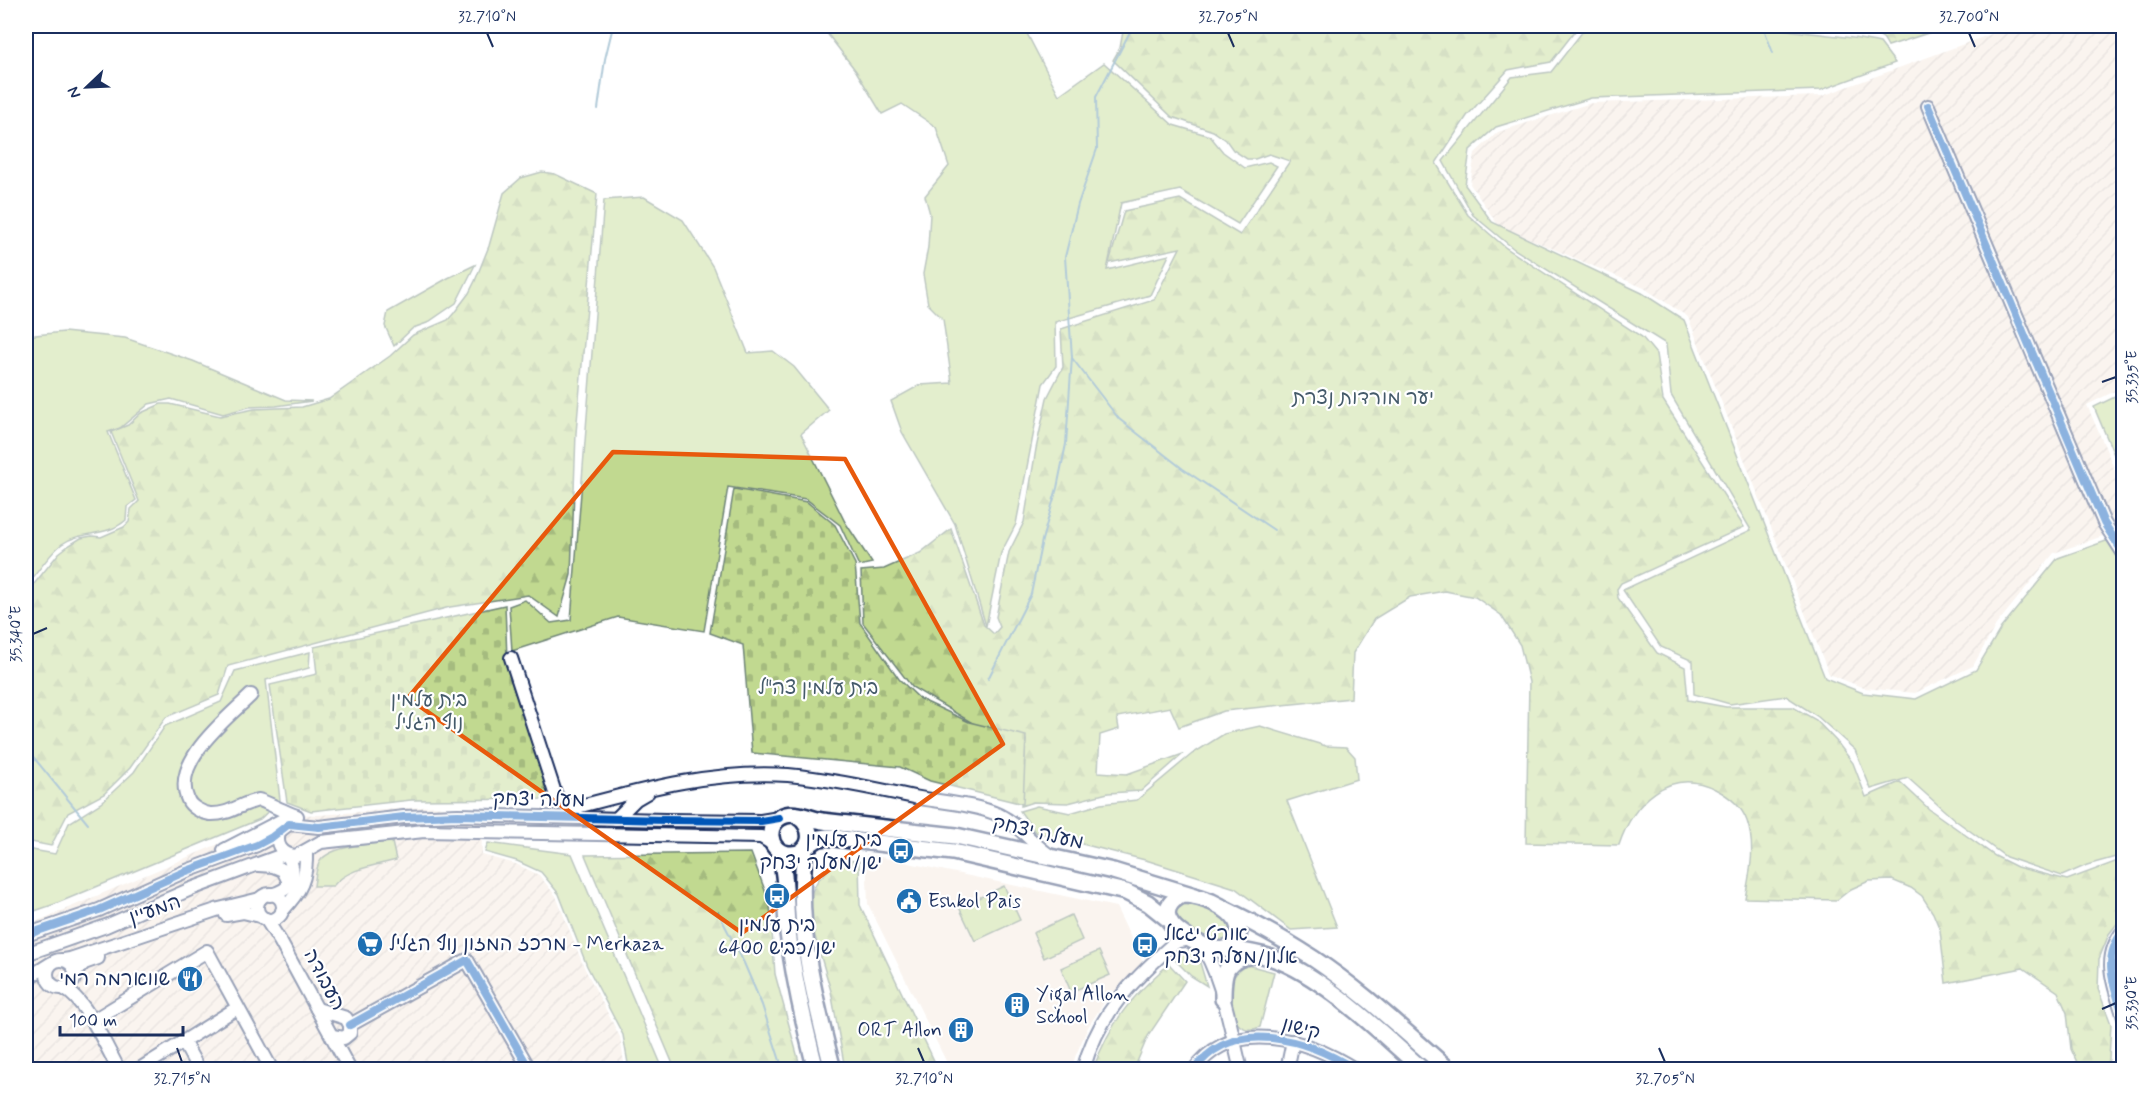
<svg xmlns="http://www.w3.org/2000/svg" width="2149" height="1095" font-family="Mynerve,'Playpen Sans Hebrew',sans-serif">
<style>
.built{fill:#f4e7dc}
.industrial{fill:url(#industrial-furrows)}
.green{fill:#c1d990;stroke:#6e8477;stroke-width:1.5}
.forest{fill:url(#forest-firs);stroke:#6e8477;stroke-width:1.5}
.cemetery{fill:url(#cemetery-stones);stroke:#6e8477;stroke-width:1.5}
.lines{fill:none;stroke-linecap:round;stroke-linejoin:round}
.stream{stroke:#568cab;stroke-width:2}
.minor-casing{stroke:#1b2f5e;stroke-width:16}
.major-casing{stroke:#1b2f5e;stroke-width:20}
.minor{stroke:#fff;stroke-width:12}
.major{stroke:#fff;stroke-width:15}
.cycleway-casing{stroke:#fff;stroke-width:11}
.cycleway{stroke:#0057b8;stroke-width:8}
.marked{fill:none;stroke:#e8590c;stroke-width:4.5;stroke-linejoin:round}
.ticks{fill:none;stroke:#1b2f5e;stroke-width:2}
.labels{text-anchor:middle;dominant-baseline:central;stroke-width:4.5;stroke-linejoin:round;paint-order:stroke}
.park-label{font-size:20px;fill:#445a6a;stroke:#fff}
.street-label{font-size:20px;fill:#1b2f5e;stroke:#fff}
.poi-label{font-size:20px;fill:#1b2f5e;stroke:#fff;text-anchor:start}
.neatline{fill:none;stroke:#1b2f5e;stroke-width:2}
.ticks-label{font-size:15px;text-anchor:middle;fill:#1b2f5e}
</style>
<defs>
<pattern id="industrial-furrows" width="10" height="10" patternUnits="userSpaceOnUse" patternTransform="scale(1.5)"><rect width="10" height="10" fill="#f4e7dc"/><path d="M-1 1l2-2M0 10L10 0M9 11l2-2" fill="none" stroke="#d1c6bf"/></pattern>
<pattern id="forest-firs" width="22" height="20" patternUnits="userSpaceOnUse" patternTransform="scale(1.5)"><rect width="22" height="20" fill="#c1d990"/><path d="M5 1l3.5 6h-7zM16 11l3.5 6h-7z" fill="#a5bb7f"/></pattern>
<pattern id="cemetery-stones" width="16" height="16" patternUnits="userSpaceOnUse" patternTransform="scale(1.5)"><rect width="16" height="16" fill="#c1d990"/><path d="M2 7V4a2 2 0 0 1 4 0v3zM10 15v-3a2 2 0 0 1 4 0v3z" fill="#a5bb7f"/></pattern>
</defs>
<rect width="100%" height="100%" fill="#fff"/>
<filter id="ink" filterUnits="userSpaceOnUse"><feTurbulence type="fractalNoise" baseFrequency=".0167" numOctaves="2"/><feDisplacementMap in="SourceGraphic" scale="12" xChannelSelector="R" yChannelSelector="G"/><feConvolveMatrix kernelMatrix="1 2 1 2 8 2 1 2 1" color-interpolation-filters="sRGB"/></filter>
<g filter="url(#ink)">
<!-- built -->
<polygon class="built" points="866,854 1116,907 1143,963 1105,1001 1088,1027 1075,1057 1072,1069 950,1069 868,904"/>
<!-- industrial -->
<g class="industrial">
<polygon points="2013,26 2123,26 2123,387 2087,405 2123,489 2123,529 2054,553 1996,625 1973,666 1915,693 1864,688 1829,674 1688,317 1644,288 1498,225 1470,184 1475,153 1498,132 1591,103 1822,96"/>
<polygon points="434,806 481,812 482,855 516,864 539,875 556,896 584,967 620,1037 625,1069 26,1070 26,926 289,814 319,815"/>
</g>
<!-- green -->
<g class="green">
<polygon points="832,26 1023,26 1059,95 1104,63 1173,125 1210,136 1223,152 1245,168 1269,162 1277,166 1238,224 1180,190 1121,203 1107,270 1169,255 1150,295 1055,322 1056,366 1043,384 1016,524 1001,553 986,626 955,524 902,432 891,401 920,385 952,383 943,319 928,304 923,274 928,247 930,214 925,196 949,166 936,127 902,104 882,114 856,71 826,32"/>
<path d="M1587 26H1771L1774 28C1809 34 1845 35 1880 43L1895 63 1821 90 1591 98 1496 127 1470 150 1465 185 1492 222 1642 293 1684 320 1825 678 1863 693 1916 699 1976 670 2001 628 2058 558 2123 535V855L2087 865 2062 876 2006 857 1955 820 1908 778 1871 789 1855 750 1817 716 1786 696 1730 704 1694 694 1693 661 1661 647 1623 590 1751 530 1671 395 1666 344 1514 249 1473 215 1443 161 1512 77 1551 72Z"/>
<polygon points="644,197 683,220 713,267 748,353 773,351 794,367 829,410 801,434 845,522 872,563 859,566 840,525 806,499 728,487 704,631 618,617 512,651 509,606 525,600 551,623 571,620 604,200"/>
<polygon points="475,265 456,303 427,323 413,328 394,346 385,326 388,312 448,278"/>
<path d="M64 332 125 338 193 361 286 400 312 401 276 406 249 407 223 414 171 399 149 404 120 428 108 432 136 500 127 507 126 520C106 538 81 530 62 544 48 555 37 573 26 587V336Z"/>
<polygon points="2123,393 2123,476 2094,407"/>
<polygon points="310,652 309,668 266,680 280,800 260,819 55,904 26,914 26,849 55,854 69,823 101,803 134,772 165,726 221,702 235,671"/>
<polygon points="1260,726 1326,746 1346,747 1355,757 1357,779 1287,801 1337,927 1291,930 1235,888 1149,861 1035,832 1020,811 1037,806 1070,813 1101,804 1137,800 1192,754 1224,734"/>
<path d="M392 842 396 860C374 866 348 868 333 886H314C315 879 316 869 319 863 328 845 374 844 392 842Z"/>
<polygon points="488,843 572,854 663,1069 629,1069 623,1035 587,966 559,894 541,872 517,861 485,852"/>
<polygon points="1004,886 1020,920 975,941 959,907"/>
<path d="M1184 902C1200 904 1243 917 1228 940L1219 942 1182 926 1175 917 1176 909Z"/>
<polygon points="1071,915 1082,940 1044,958 1033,933"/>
<polygon points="1099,951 1110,975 1071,992 1061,968"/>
<polygon points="1189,951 1194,951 1198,956 1207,986 1191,976 1174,959 1181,952"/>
<path d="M1247 965 1274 972 1260 1027C1227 1042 1216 978 1247 965Z"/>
</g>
<!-- forest -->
<g class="forest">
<path d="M1124 26H1579L1551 62 1508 70 1467 116 1436 163 1468 215 1506 248 1642 337 1656 354 1663 400 1744 527 1621 583 1617 589 1618 598 1657 653 1685 667 1688 700 1726 707H1793L1816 720 1837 742 1853 763 1866 797 1900 782 1929 809 1995 856 2017 867 2067 880 2123 859V916L2109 934 2099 959 2098 989 2111 1024 2109 1059 2105 1069H2080L2071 1049 2067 1013 2058 992 2023 968 1946 983 1940 930 1933 913 1922 896 1911 888 1892 880 1869 881 1851 889 1837 900 1745 898C1750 872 1756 847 1747 821 1742 807 1729 796 1715 789 1669 766 1633 803 1619 845L1526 843 1529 682 1520 645 1501 615 1475 597 1445 591 1410 597 1374 619 1353 653 1351 698 1224 711 1179 727 1170 707 1117 717 1119 729 1100 735 1098 772 1127 774 1183 754 1141 791 1108 793 1068 803 1033 802 1021 806 1026 740 979 727 912 687 863 623 861 571 884 569 920 553 951 529 984 625 994 634 1000 627 996 617 1009 552 1024 522 1036 449 1047 398 1063 367 1061 329 1154 300 1180 248 1109 263 1124 211 1180 199 1240 235 1290 161 1269 154 1255 159H1247L1233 150 1226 140 1213 131 1172 117 1113 60 1120 48Z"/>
<path d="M1803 26H1950L1888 46C1886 43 1885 40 1883 38 1872 28 1821 30 1803 26Z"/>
<polygon points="542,172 555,174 597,194 576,433 571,575 559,617 528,595 450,607 228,666 219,695 166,717 130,768 104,794 68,813 51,846 26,841 26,594 59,553 68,546 81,538 92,536 101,537 124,527 129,522 131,509 139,501 111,432 128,425 141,413 161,404 170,404 220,416 254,409 302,407 329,399 390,356 413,335 448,320 454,313 469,293 475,281 489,246 504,193 521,178"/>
<polygon points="751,853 770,904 775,974 801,1069 675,1069 585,855"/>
<polygon points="839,860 859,861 860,905 938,1069 845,1069 831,991 814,933 810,896 818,880"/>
<path d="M1169 964 1185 981 1148 1036 1134 1069H1093C1111 1021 1131 997 1169 964Z"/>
</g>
<!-- cemetery -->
<g class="cemetery">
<polygon points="734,489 807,502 835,525 855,564 860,623 899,679 920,699 969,722 1026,736 1023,804 930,781 900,767 752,753 743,645 710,633"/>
<polygon points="505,605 507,659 552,799 411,800 311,811 287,802 270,685 317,674 314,647"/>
</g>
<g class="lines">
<!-- stream -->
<g class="stream">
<polyline points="1763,26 1773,53"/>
<polyline points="598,109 605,59 613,26"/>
<polyline points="1072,358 1119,419 1183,469 1274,530"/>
<polyline points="988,679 1031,594 1042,540 1057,488 1066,444 1072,357 1065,257 1078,204 1097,149 1096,97 1133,26"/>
<polyline points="26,748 88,824"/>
<polyline points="718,912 744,963 762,1005 783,1070"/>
</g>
<!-- minor casing -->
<g class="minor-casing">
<g id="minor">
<polyline points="1928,106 2104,523 2124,554"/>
<path d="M511 658 555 793C561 807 566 807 581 806 648 788 718 770 788 775 830 779 873 788 914 797 940 802 975 804 999 815 1018 824 1032 843 1049 855"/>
<path d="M251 695C228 718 170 762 188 800 191 807 202 813 210 814 230 815 241 803 259 800 262 800 289 814 297 816"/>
<polyline points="616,819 636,799 648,792"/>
<path d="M280 831C274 844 282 855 296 856L321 842 424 831 761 837 774 845"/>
<polyline points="224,850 288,817"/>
<polyline points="259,865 273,866 283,870 288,880 288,887"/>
<circle cx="270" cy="907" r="13"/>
<path d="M270 895C294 890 297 875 288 855"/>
<path d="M282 911C301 891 307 879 306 851"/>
<polyline points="226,915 243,912 260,916"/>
<polyline points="266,919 280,941 350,1070"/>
<path d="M2124 930C2100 959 2115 986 2124 1018"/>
<polyline points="26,935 99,910 184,872 257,845 272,837 289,824 319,827 404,817 458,815 665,820 761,821 779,818"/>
<path d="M1199 942C1222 973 1231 1032 1241 1070"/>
<polyline points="26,954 106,926 191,889 285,854"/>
<circle cx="61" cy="974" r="14"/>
<polyline points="64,960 70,959 219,909 260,899"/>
<polyline points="75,973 84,963 98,958"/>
<polyline points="26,979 50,964"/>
<path d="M63 988C86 999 106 1047 119 1070"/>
<polyline points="317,1009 346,1018 350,1025 350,1033 344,1038 332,1036"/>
<polyline points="92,1021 207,951 272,1070"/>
<polyline points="350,1025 467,960 530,1070"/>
<polyline points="183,1041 199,1070"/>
<polyline points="138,1070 237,1008"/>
<path d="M1083 1070C1098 1014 1132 981 1173 944L1178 941 1192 939"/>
<path d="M1194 1070C1233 1015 1309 1040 1356 1070"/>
<polyline points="1287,1070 1293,1041"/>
</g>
</g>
<!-- major casing -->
<g class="major-casing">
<g id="major">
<path d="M797 816C816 826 813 856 789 854 767 853 764 821 786 815 797 812 811 819 822 821L956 836 1113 871 1195 896"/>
<polyline points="807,846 819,838 827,837 953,852 1126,892 1148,903 1168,919"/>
<path d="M805 848C795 924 814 997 833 1070"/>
<path d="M778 850C788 875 784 906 788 933 794 979 804 1024 816 1070"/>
<path d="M1182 895C1201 894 1246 912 1238 937 1236 943 1231 948 1225 949 1208 954 1137 918 1182 895Z"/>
<path d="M1225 909C1256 924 1285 940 1314 959 1362 991 1405 1032 1449 1070"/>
<path d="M1227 949C1242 951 1257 953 1272 958 1323 975 1382 1034 1423 1070"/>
<path d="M1223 999C1223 972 1224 960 1254 955"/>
</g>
</g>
<!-- minor -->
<use href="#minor" class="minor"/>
<!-- major -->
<use href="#major" class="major"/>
<!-- cycleway casing -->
<g class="cycleway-casing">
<g id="cycleway">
<polyline points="1928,106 2104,523 2124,554"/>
<path d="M2124 930C2100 959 2115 986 2124 1018"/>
<polyline points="26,935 99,910 184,872 257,845 272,837 289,824 319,827 404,817 458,815 665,820 761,821 779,818"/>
<polyline points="350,1025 467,960 530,1070"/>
<path d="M1194 1070C1233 1015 1309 1040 1356 1070"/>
</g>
</g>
<!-- cycleway -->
<use href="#cycleway" class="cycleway"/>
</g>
</g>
<!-- marked area -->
<path d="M0 0H2149V1095H0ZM613 452 845 459 1003 744 742 933 408 698Z" fill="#fff" fill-opacity=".55" fill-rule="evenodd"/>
<path class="marked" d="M613 452 845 459 1003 744 742 933 408 698Z"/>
<!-- ticks -->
<path class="ticks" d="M487 33 493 47M1228 33 1234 47M1969 33 1975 47M2102 382 2116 377M33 634 47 628M2102 1009 2116 1003M177 1048 182 1062M918 1048 924 1062M1659 1048 1665 1062"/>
<!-- icons -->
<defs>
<g id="bus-disc" transform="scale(1.35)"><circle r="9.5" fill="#1f6fb2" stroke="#fff"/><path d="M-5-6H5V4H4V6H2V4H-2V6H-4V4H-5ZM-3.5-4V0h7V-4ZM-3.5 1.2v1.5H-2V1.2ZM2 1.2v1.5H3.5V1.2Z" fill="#fff"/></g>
<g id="civic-disc" transform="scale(1.35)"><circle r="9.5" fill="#1f6fb2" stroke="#fff"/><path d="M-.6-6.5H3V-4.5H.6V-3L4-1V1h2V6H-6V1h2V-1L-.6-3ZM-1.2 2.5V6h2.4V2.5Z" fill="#fff"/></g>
<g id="supermarket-disc" transform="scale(1.35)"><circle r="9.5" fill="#1f6fb2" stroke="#fff"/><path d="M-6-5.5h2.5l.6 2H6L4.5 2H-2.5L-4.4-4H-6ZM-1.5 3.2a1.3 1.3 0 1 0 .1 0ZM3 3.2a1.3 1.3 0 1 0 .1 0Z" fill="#fff"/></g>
<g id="restaurant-disc" transform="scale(1.35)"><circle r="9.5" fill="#1f6fb2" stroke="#fff"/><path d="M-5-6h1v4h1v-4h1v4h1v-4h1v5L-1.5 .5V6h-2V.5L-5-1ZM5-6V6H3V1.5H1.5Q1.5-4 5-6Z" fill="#fff"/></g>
<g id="building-disc" transform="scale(1.35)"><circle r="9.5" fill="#1f6fb2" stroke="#fff"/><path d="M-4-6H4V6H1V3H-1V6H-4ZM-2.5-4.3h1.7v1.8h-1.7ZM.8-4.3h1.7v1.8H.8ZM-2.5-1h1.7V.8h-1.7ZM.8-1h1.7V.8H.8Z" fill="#fff"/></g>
</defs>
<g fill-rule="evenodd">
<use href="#bus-disc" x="901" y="851"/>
<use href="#bus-disc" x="777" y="896"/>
<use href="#civic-disc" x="909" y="901"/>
<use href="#supermarket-disc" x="370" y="944"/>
<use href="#bus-disc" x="1145" y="945"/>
<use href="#restaurant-disc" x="190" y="979"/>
<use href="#building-disc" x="1017" y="1005"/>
<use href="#building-disc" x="961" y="1030"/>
</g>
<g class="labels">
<!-- park labels -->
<g class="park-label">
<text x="1363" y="398">יער מורדות נצרת</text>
<text x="818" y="688">בית עלמין צה"ל</text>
<text x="429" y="700">בית עלמין<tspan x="429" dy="23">נוף הגליל</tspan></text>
</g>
<!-- street labels -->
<g class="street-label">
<text transform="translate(539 800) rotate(1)">מעלה יצחק</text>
<text transform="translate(1038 833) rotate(13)">מעלה יצחק</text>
<text transform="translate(155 910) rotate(-19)">המעיין</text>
<text transform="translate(324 980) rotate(62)">העבודה</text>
<text transform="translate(1301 1029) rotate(15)">קישון</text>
</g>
<!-- poi labels -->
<g class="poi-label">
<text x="882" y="840" text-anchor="end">בית עלמין<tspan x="882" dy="23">ישן/מעלה יצחק</tspan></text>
<text x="928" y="901">Eshkol Pais</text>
<text x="777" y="925" text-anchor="middle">בית עלמין<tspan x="777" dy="23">ישן/כביש 6400</tspan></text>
<text x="1164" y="934">אורט יגאל<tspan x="1164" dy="23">אלון/מעלה יצחק</tspan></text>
<text x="389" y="944">מרכז המזון נוף הגליל - Merkaza</text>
<text x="170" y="979" text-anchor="end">שווארמה רמי</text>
<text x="1036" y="994">Yigal Allon<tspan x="1036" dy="23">School</tspan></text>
<text x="942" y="1030" text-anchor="end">ORT Allon</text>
</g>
</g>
<!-- margin -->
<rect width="2149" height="1095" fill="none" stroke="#fff" stroke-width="66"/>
<!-- north arrow -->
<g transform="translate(87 87) rotate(247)" stroke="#ffffff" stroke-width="4.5" paint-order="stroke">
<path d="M0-4.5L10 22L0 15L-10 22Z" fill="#1b2f5e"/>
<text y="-9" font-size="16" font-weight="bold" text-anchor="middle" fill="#1b2f5e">N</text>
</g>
<!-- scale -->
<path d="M60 1026v9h123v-9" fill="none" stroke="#1b2f5e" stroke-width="3"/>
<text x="69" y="1026" font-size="18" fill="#1b2f5e" stroke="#ffffff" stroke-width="4.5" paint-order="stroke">100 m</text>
<rect x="33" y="33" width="2083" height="1029" class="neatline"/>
<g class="ticks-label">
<text x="487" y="22">32.710°N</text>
<text x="1228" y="22">32.705°N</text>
<text x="1969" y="22">32.700°N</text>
<text transform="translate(2132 377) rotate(-90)" y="5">35.335°E</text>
<text transform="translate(16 634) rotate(-90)" y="5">35.340°E</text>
<text transform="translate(2132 1003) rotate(-90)" y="5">35.330°E</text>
<text x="182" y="1084">32.715°N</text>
<text x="924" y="1084">32.710°N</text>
<text x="1665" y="1084">32.705°N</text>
</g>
</svg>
